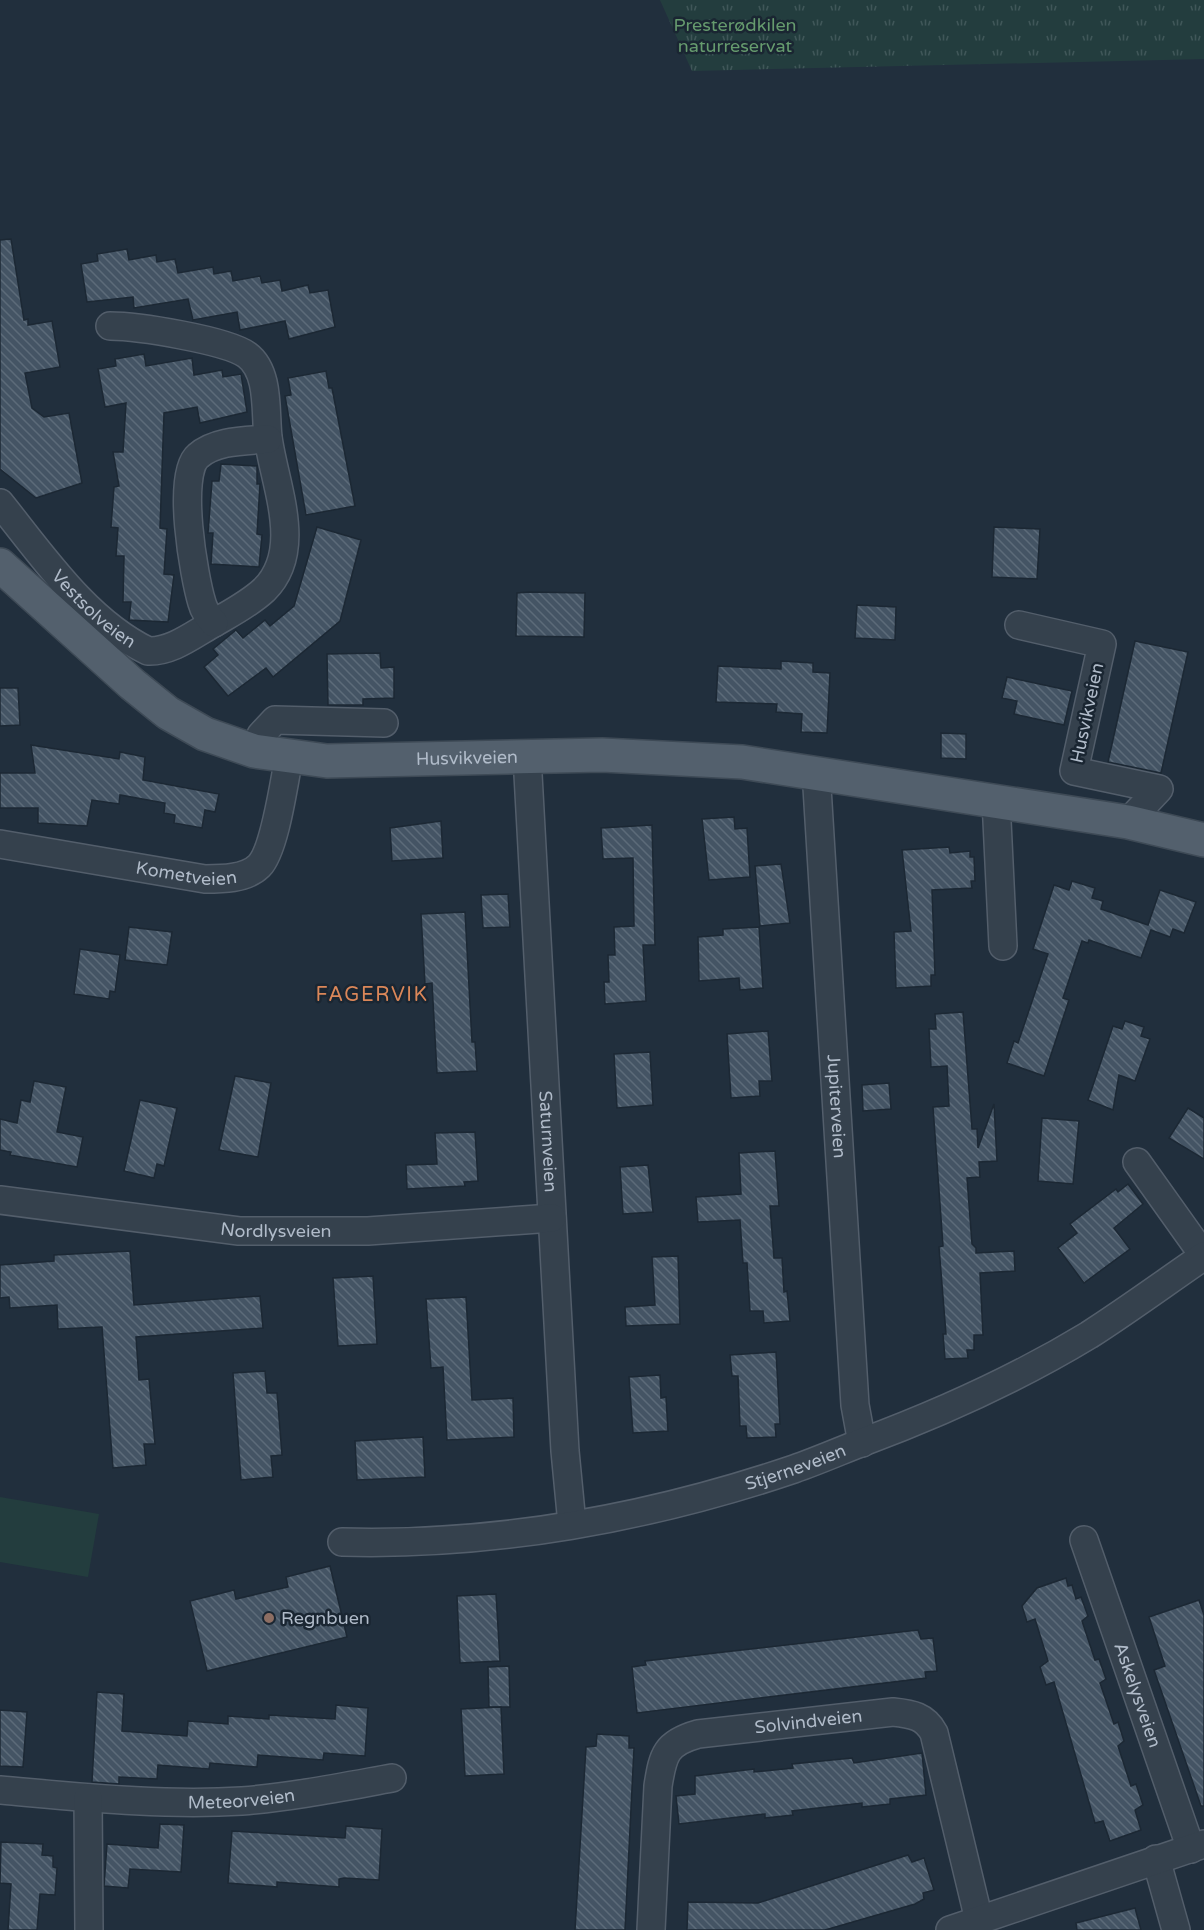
<svg xmlns="http://www.w3.org/2000/svg" width="1204" height="1930" font-family="'Varela Round',sans-serif">
<style>
.grass{fill:url(#grass-tufts)}
.pitch{fill:#233d3e}
.building{fill:url(#building-back-hatch);stroke:#1c2834;stroke-width:1.5}
.lines{fill:none;stroke-linecap:round;stroke-linejoin:round}
.minor-casing{stroke:#535e6b;stroke-width:30}
.major-casing{stroke:#3e4a56;stroke-width:36}
.minor{stroke:#35414d;stroke-width:27}
.major{stroke:#53606d;stroke-width:33}
.education-dot{fill:#8d6e63;stroke:#1a2632;stroke-width:2}
.labels{text-anchor:middle;dominant-baseline:central;stroke-width:5;stroke-linejoin:round;paint-order:stroke}
.park-label{font-size:18px;fill:#669b6e;stroke:#1a2632}
.street-label{font-size:18px;fill:#b0bbc9;stroke:#1a2632}
.poi-label{font-size:18px;fill:#b0bbc9;stroke:#1a2632;text-anchor:start}
.neighbourhood-label{font-size:20px;letter-spacing:1.5px;fill:#db8759;stroke:#1a2632}
</style>
<defs>
<pattern id="grass-tufts" width="24" height="20" patternUnits="userSpaceOnUse" patternTransform="scale(1.5)"><rect width="24" height="20" fill="#233d3e"/><path d="M3 7l-1-3M5 7V3M7 7l1-3M15 17l-1-3M17 17v-4M19 17l1-3" fill="none" stroke="#405759"/></pattern>
<pattern id="building-back-hatch" width="6" height="6" patternUnits="userSpaceOnUse" patternTransform="scale(1.5)"><rect width="6" height="6" fill="#445464"/><path d="M-1 5l2 2M0 0l6 6M5-1l2 2" fill="none" stroke="#5c6b79"/></pattern>
</defs>
<rect width="100%" height="100%" fill="#212f3d"/>
<!-- grass -->
<polygon class="grass" points="660,0 1204,0 1204,59 692,71"/>
<!-- pitch -->
<polygon class="pitch" points="0,1497 99,1514 88,1577 0,1562"/>
<!-- building -->
<g class="building">
<polygon points="11,239 24,320 28,319 28,325 52,321 60,367 25,373 32,408 44,417 69,413 82,483 36,498 0,469 0,240"/>
<polygon points="127,249 129,260 156,255 157,262 175,259 178,273 213,267 214,274 231,271 233,281 260,276 262,283 280,280 282,291 308,285 310,293 328,290 335,327 289,339 285,321 240,330 237,312 193,320 188,299 134,308 133,297 87,302 81,264 98,261 97,254"/>
<polygon points="144,354 146,366 192,358 194,375 222,370 223,377 241,374 247,412 200,423 197,407 164,413 160,528 167,529 164,574 174,575 168,622 129,620 131,602 123,602 124,556 116,556 118,528 111,527 114,487 119,486 113,452 123,452 126,403 105,407 98,369 116,366 115,359"/>
<polygon points="326,371 329,388 332,388 355,506 306,515 285,396 291,395 288,378"/>
<polygon points="221,464 257,466 257,484 260,484 257,534 262,535 259,567 211,564 213,533 208,533 212,481 219,481"/>
<polygon points="317,527 361,540 340,621 273,677 266,668 228,696 204,667 218,655 213,649 236,630 243,638 265,620 270,626 294,606"/>
<polygon points="994,527 1040,529 1037,579 992,577"/>
<polygon points="529,592 585,593 584,637 516,636 517,593"/>
<polygon points="857,605 896,607 895,640 855,638"/>
<polygon points="1135,641 1188,652 1161,773 1108,762"/>
<polygon points="380,653 381,668 394,667 394,698 363,699 363,705 328,705 327,654"/>
<polygon points="781,661 813,663 813,672 830,673 827,733 801,732 802,714 776,712 777,704 716,702 718,666 781,669"/>
<polygon points="1007,677 1072,691 1064,725 1014,714 1017,701 1002,698"/>
<polygon points="0,688 18,688 20,725 0,726"/>
<polygon points="941,733 966,734 966,759 941,758"/>
<polygon points="31,745 119,759 120,752 145,757 143,780 219,794 215,812 205,810 202,828 174,823 175,815 164,813 165,803 120,795 119,804 92,800 87,826 38,823 38,808 0,808 0,773 35,773"/>
<polygon points="734,817 735,829 747,828 750,877 709,880 702,819"/>
<polygon points="441,821 443,858 392,861 390,828"/>
<polygon points="652,825 655,945 643,945 646,1001 605,1004 604,982 609,982 608,955 615,955 614,927 634,926 633,858 603,859 601,828"/>
<polygon points="949,847 950,853 970,851 970,857 974,857 975,881 971,881 972,888 932,890 935,975 931,975 931,986 896,988 894,932 911,931 902,850"/>
<polygon points="781,864 790,923 760,926 755,866"/>
<polygon points="1072,881 1095,888 1092,898 1103,901 1101,909 1148,925 1160,890 1196,902 1184,933 1173,929 1170,937 1151,930 1141,958 1089,940 1088,943 1082,941 1063,998 1069,1000 1044,1076 1007,1063 1014,1041 1018,1043 1048,954 1033,949 1054,885 1069,890"/>
<polygon points="508,894 510,927 483,928 481,895"/>
<polygon points="465,912 472,1042 475,1042 477,1071 437,1073 432,983 425,984 421,914"/>
<polygon points="129,927 172,932 167,965 125,960"/>
<polygon points="759,927 763,988 740,990 739,978 699,981 698,937 723,935 723,929"/>
<polygon points="80,949 120,955 115,992 110,991 109,999 74,994"/>
<polygon points="963,1012 972,1129 977,1129 978,1148 994,1104 997,1161 979,1162 980,1177 967,1178 972,1244 976,1248 976,1253 1014,1251 1015,1271 980,1273 983,1335 974,1335 974,1350 967,1350 968,1358 945,1359 943,1334 946,1334 939,1247 943,1246 933,1107 949,1106 947,1066 931,1067 929,1029 936,1029 935,1014"/>
<polygon points="1125,1021 1144,1027 1141,1036 1150,1039 1135,1081 1119,1075 1113,1110 1088,1100 1113,1026 1122,1029"/>
<polygon points="768,1031 772,1081 759,1081 760,1096 731,1098 727,1034"/>
<polygon points="650,1052 653,1105 617,1108 614,1054"/>
<polygon points="235,1076 271,1083 258,1157 219,1150"/>
<polygon points="34,1081 66,1087 57,1132 83,1137 77,1167 10,1155 11,1152 0,1150 0,1119 17,1123 21,1100 30,1102"/>
<polygon points="889,1083 891,1109 863,1111 862,1085"/>
<polygon points="140,1100 177,1108 164,1166 157,1164 154,1178 124,1171"/>
<polygon points="1188,1108 1204,1118 1204,1159 1169,1138"/>
<polygon points="1042,1118 1079,1121 1073,1184 1038,1181"/>
<polygon points="475,1132 478,1181 464,1182 465,1186 407,1189 406,1165 437,1164 435,1133"/>
<polygon points="775,1151 779,1206 770,1206 774,1258 782,1258 784,1292 787,1291 790,1321 764,1323 763,1311 750,1311 747,1263 743,1263 740,1220 698,1222 696,1197 741,1194 739,1153"/>
<polygon points="648,1165 653,1212 623,1214 620,1167"/>
<polygon points="1128,1184 1143,1204 1114,1228 1130,1249 1084,1283 1058,1248 1077,1233 1070,1224 1116,1189 1118,1192"/>
<polygon points="130,1251 134,1305 260,1296 263,1328 136,1337 139,1380 149,1379 155,1444 144,1444 146,1465 113,1468 102,1327 58,1329 57,1305 10,1308 9,1297 0,1298 0,1265 54,1261 54,1255"/>
<polygon points="678,1256 680,1324 626,1326 625,1307 655,1305 652,1257"/>
<polygon points="373,1276 377,1344 338,1346 333,1278"/>
<polygon points="466,1297 472,1400 513,1398 514,1437 447,1440 443,1367 431,1368 426,1299"/>
<polygon points="776,1352 780,1424 775,1424 776,1437 747,1438 746,1426 740,1426 738,1376 732,1376 730,1355"/>
<polygon points="265,1371 267,1393 277,1393 282,1455 271,1456 273,1477 241,1480 233,1373"/>
<polygon points="660,1375 661,1398 666,1397 668,1431 633,1433 629,1377"/>
<polygon points="423,1437 425,1477 357,1480 355,1441"/>
<polygon points="330,1566 347,1637 207,1671 190,1601 234,1590 236,1599 288,1587 286,1577"/>
<polygon points="1066,1578 1068,1586 1072,1585 1076,1599 1081,1597 1088,1616 1082,1621 1095,1660 1099,1659 1106,1679 1100,1683 1114,1724 1118,1722 1124,1741 1118,1746 1131,1786 1136,1784 1143,1805 1135,1810 1141,1830 1110,1841 1103,1821 1095,1823 1054,1682 1046,1685 1040,1667 1048,1661 1035,1619 1027,1622 1022,1606 1037,1588"/>
<polygon points="496,1594 500,1661 460,1663 457,1596"/>
<polygon points="1199,1600 1204,1615 1204,1806 1201,1806 1154,1670 1165,1666 1149,1617"/>
<polygon points="918,1630 921,1639 933,1638 937,1671 925,1672 926,1678 637,1713 632,1667 646,1665 645,1661"/>
<polygon points="509,1666 510,1707 489,1707 488,1667"/>
<polygon points="97,1692 124,1694 122,1731 187,1736 188,1721 228,1724 228,1716 269,1719 269,1715 335,1719 336,1705 368,1708 365,1756 324,1753 323,1760 258,1755 257,1767 210,1763 209,1769 158,1765 157,1779 119,1777 119,1784 92,1782"/>
<polygon points="501,1707 504,1774 465,1776 461,1709"/>
<polygon points="0,1710 27,1712 23,1767 0,1766"/>
<polygon points="597,1734 629,1736 629,1748 634,1748 625,1930 575,1930 586,1747 596,1746"/>
<polygon points="922,1753 926,1795 890,1799 890,1804 862,1807 862,1803 792,1811 793,1815 765,1818 765,1814 679,1824 676,1796 695,1794 695,1776 754,1769 754,1772 793,1768 792,1764 852,1758 854,1763"/>
<polygon points="160,1824 184,1825 181,1872 130,1869 128,1888 104,1886 107,1844 158,1848"/>
<polygon points="346,1826 382,1829 379,1880 344,1878 339,1879 339,1887 277,1882 277,1887 228,1883 232,1831 345,1838"/>
<polygon points="1,1842 43,1844 42,1855 53,1856 53,1867 57,1868 55,1895 40,1894 37,1930 8,1930 11,1884 0,1883"/>
<polygon points="908,1855 912,1862 924,1858 934,1890 923,1893 924,1899 915,1904 825,1930 687,1930 688,1902 758,1903"/>
<polygon points="1135,1908 1141,1930 1077,1930 1076,1923"/>
</g>
<g class="lines">
<!-- minor casing -->
<g class="minor-casing">
<g id="minor">
<path id="s1" d="M0 503C42 555 86 621 148 651 172 652 194 634 214 623 231 613 249 604 264 590 305 550 274 484 268 437 265 412 270 372 247 355 226 340 137 326 110 326"/>
<path d="M214 623C209 617 204 611 202 603 194 577 176 474 198 456 216 440 246 441 268 439"/>
<polyline points="1019,625 1102,644 1074,771 1159,789 1128,822"/>
<polyline points="254,751 261,735 275,720 384,723"/>
<path id="s2" d="M527 756 565 1451 572 1524"/>
<path id="s3" d="M816 771 855 1405 862 1443"/>
<polyline points="996,800 1003,946"/>
<path id="s4" d="M0 844 205 879C221 879 246 879 259 866 275 850 284 782 289 757"/>
<polyline points="1137,1162 1204,1256"/>
<path id="s5" d="M0 1200 239 1231H368L552 1218"/>
<path id="s6" d="M1084 1540 1191 1849"/>
<path id="s7" d="M342 1542C494 1546 649 1518 794 1469 817 1461 840 1451 863 1442 941 1413 1018 1378 1089 1335 1128 1310 1166 1282 1204 1256"/>
<path id="s8" d="M0 1790C80 1797 162 1806 242 1801 292 1797 342 1787 392 1778"/>
<polyline points="88,1798 89,1930"/>
<polyline points="1156,1859 1176,1930"/>
<path id="s9" d="M651 1930 658 1786C663 1754 666 1743 698 1734L893 1712C912 1714 925 1716 934 1733L979 1920"/>
<polyline points="950,1930 1204,1844"/>
</g>
</g>
<!-- major casing -->
<g class="major-casing">
<g id="major">
<path id="s10" d="M0 565 132 684 168 713 205 734 254 751 327 761 602 755 742 762 1128 822 1204 840"/>
</g>
</g>
<!-- minor -->
<use href="#minor" class="minor"/>
<!-- major -->
<use href="#major" class="major"/>
</g>
<!-- markers -->
<circle class="education-dot" cx="269" cy="1618" r="6"/>
<g class="labels">
<!-- park labels -->
<g class="park-label">
<text x="735" y="25">Presterødkilen<tspan x="735" dy="21">naturreservat</tspan></text>
</g>
<!-- street labels -->
<g class="street-label">
<text stroke="none"><textPath href="#s1" startOffset="142">Vestsolveien</textPath></text>
<text transform="translate(1087 713) rotate(-78)">Husvikveien</text>
<text stroke="none"><textPath href="#s10" startOffset="532">Husvikveien</textPath></text>
<text stroke="none"><textPath href="#s4" startOffset="189">Kometveien</textPath></text>
<text stroke="none"><textPath href="#s3" startOffset="336">Jupiterveien</textPath></text>
<text stroke="none"><textPath href="#s2" startOffset="386">Saturnveien</textPath></text>
<text stroke="none"><textPath href="#s5" startOffset="278">Nordlysveien</textPath></text>
<text stroke="none"><textPath href="#s7" startOffset="462">Stjerneveien</textPath></text>
<text stroke="none"><textPath href="#s6" startOffset="164">Askelysveien</textPath></text>
<text stroke="none"><textPath href="#s9" startOffset="327">Solvindveien</textPath></text>
<text stroke="none"><textPath href="#s8" startOffset="242">Meteorveien</textPath></text>
</g>
<!-- poi labels -->
<g class="poi-label">
<text x="281" y="1618">Regnbuen</text>
</g>
<!-- neighbourhood labels -->
<g class="neighbourhood-label">
<text x="372" y="995">FAGERVIK</text>
</g>
</g>
</svg>
